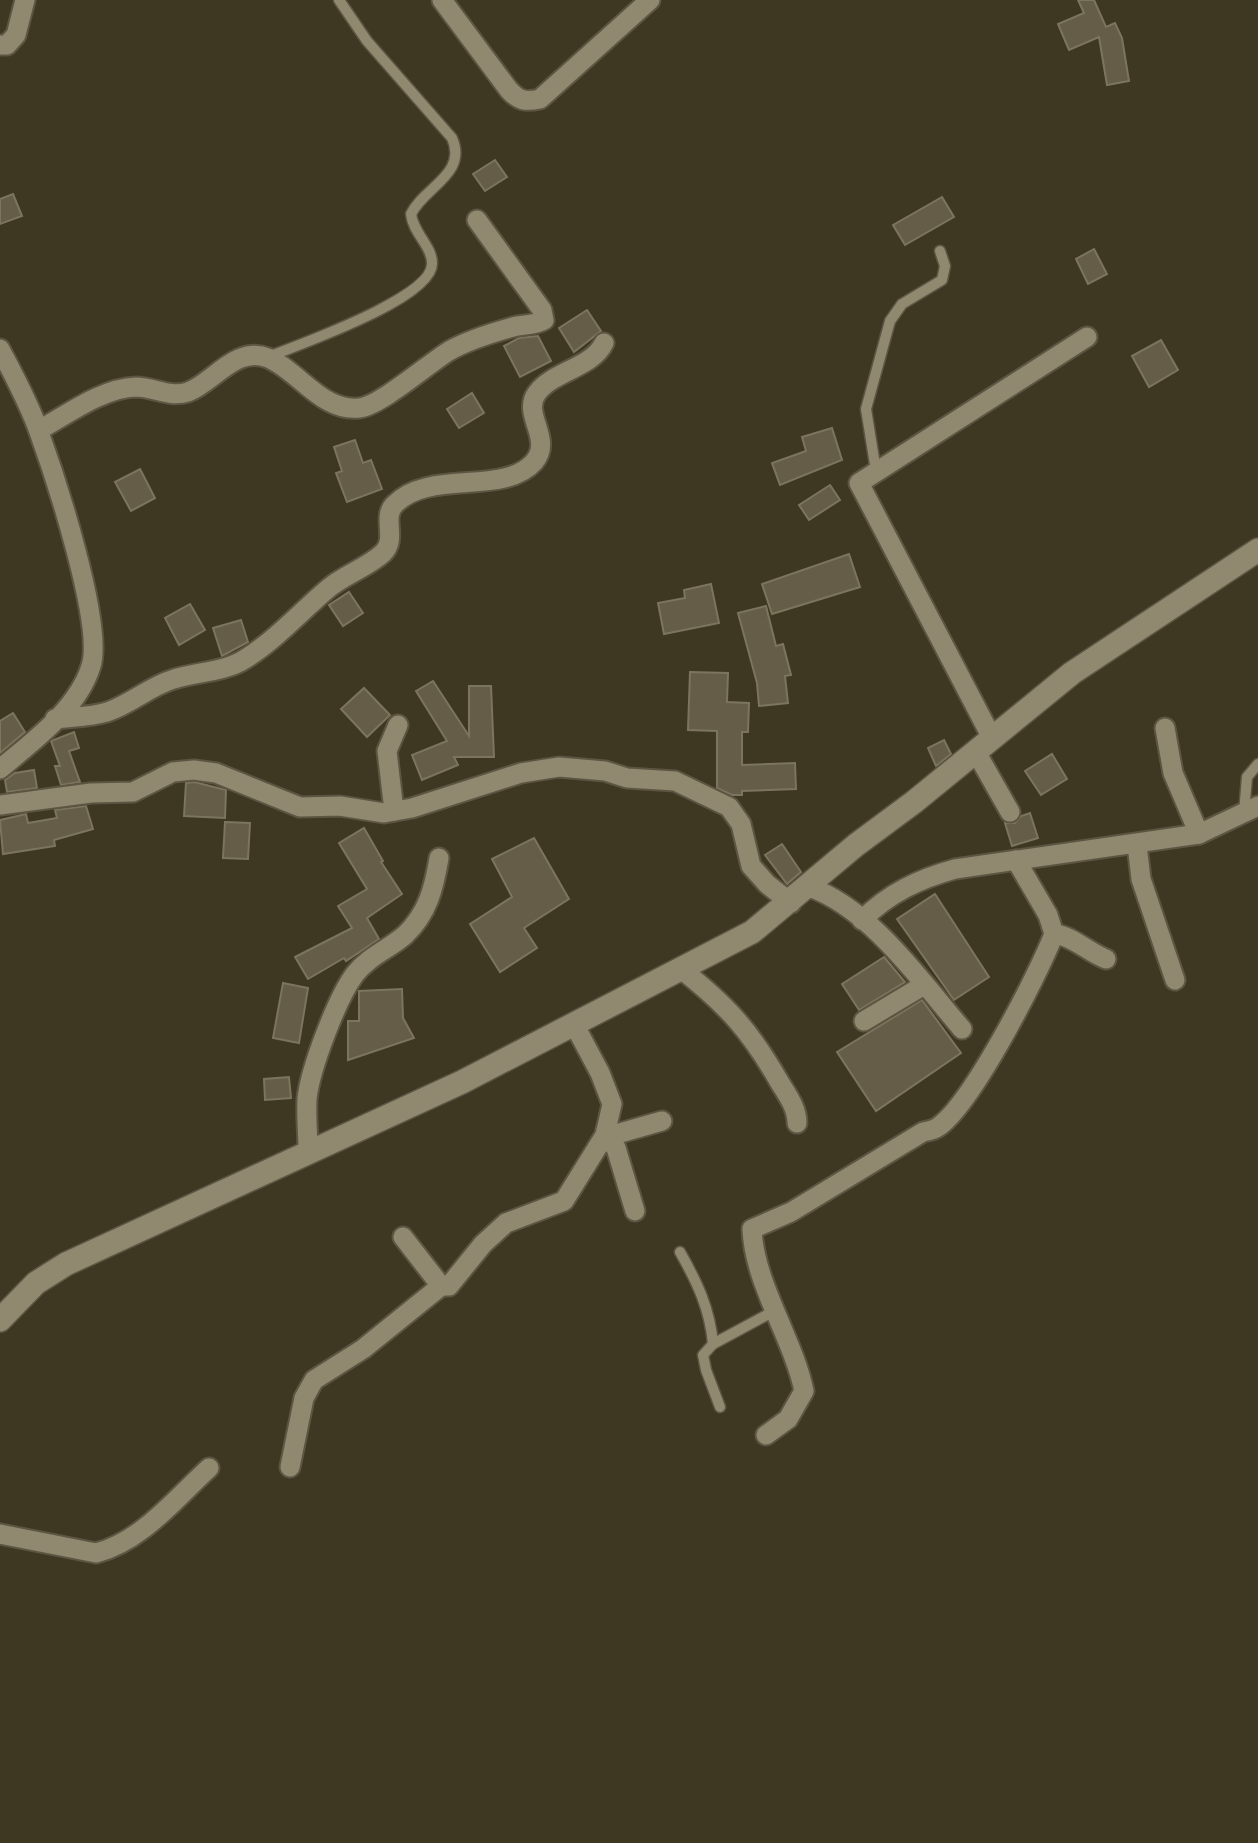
<svg xmlns="http://www.w3.org/2000/svg" width="1258" height="1843" font-family="'Source Sans 3',sans-serif">
<style>
.building{fill:#655d47;stroke:#7c745d;stroke-width:2}
.lines{fill:none;stroke-linecap:round;stroke-linejoin:round}
.service-casing{stroke:#5c5542;stroke-width:13}
.minor-casing{stroke:#5c5542;stroke-width:23}
.tertiary-casing{stroke:#5c5542;stroke-width:26}
.service{stroke:#918870;stroke-width:10}
.minor{stroke:#918870;stroke-width:19}
.tertiary{stroke:#918870;stroke-width:23}
</style>
<rect width="100%" height="100%" fill="#3e3722"/>
<!-- building -->
<g class="building">
<polygon points="1078,0 1094,0 1106,27 1115,23 1122,38 1129,81 1107,85 1099,37 1069,50 1058,24 1084,13"/>
<polygon points="495,160 507,177 485,191 473,174"/>
<polygon points="13,194 22,216 0,224 0,199"/>
<polygon points="942,197 954,217 905,245 893,225"/>
<polygon points="1094,249 1107,274 1088,284 1076,259"/>
<polygon points="587,310 601,331 574,352 559,328"/>
<polygon points="538,336 551,361 520,377 504,346 519,338"/>
<polygon points="1161,340 1178,370 1149,387 1132,356"/>
<polygon points="472,393 484,413 459,428 447,409"/>
<polygon points="832,428 842,460 780,485 772,463 806,451 802,437"/>
<polygon points="355,440 363,463 371,460 382,489 347,502 336,473 342,471 334,447"/>
<polygon points="140,469 155,498 131,511 115,482"/>
<polygon points="830,485 840,500 809,520 799,505"/>
<polygon points="849,554 860,587 772,614 762,584"/>
<polygon points="711,584 719,623 664,634 658,603 685,598 684,590"/>
<polygon points="349,592 363,613 343,626 329,605"/>
<polygon points="190,604 205,630 179,645 165,618"/>
<polygon points="766,606 776,646 783,644 791,675 785,676 788,703 759,706 757,683 738,613"/>
<polygon points="241,620 248,642 222,656 213,628"/>
<polygon points="690,672 728,673 727,702 749,703 748,732 742,732 742,765 795,763 796,789 742,791 742,795 732,795 717,788 717,731 688,730"/>
<polygon points="433,681 469,736 469,686 491,686 494,757 454,757 458,765 422,780 412,755 447,741 416,691"/>
<polygon points="364,688 390,715 367,737 341,709"/>
<polygon points="13,713 25,732 0,753 0,721"/>
<polygon points="74,732 79,748 69,751 80,782 61,785 55,766 60,766 51,741"/>
<polygon points="944,740 951,754 936,766 928,748"/>
<polygon points="1052,754 1067,779 1041,795 1025,771"/>
<polygon points="34,770 37,788 7,792 5,780 15,773"/>
<polygon points="194,782 226,790 225,818 184,816 186,783"/>
<polygon points="86,806 93,829 54,840 55,846 3,854 0,820 26,814 28,823 57,818 55,810"/>
<polygon points="1030,813 1038,838 1012,846 1005,823 1015,823 1021,816"/>
<polygon points="225,822 250,823 248,859 223,858"/>
<polygon points="364,828 383,861 381,862 402,894 367,918 379,939 346,961 344,958 308,979 295,957 352,928 338,906 367,889 339,843"/>
<polygon points="534,838 569,899 524,928 537,948 500,972 470,924 512,897 492,859"/>
<polygon points="782,844 801,872 787,884 765,855"/>
<polygon points="935,894 989,977 954,1000 897,919"/>
<polygon points="884,957 905,982 859,1010 842,984"/>
<polygon points="283,983 308,988 299,1043 273,1038"/>
<polygon points="402,989 403,1018 414,1038 348,1060 348,1021 359,1021 359,991"/>
<polygon points="922,1000 961,1053 876,1111 837,1052"/>
<polygon points="289,1077 291,1098 265,1100 264,1079"/>
</g>
<g class="lines">
<!-- service casing -->
<g class="service-casing">
<g id="service">
<path d="M268 357C297 345 434 298 432 263 432 246 413 233 411 214 424 187 468 174 452 138L367 41 339 0"/>
<polyline points="876,471 866,409 890,321 902,304 942,280 945,266 940,251"/>
<polyline points="1244,813 1247,777 1258,764"/>
<path d="M680 1252C697 1282 710 1309 713 1344"/>
<polyline points="720,1407 706,1370 703,1355 713,1344 776,1310"/>
</g>
</g>
<!-- minor casing -->
<g class="minor-casing">
<g id="minor">
<path d="M442 0 509 90C519 101 525 102 540 99L650 0"/>
<polyline points="0,45 7,45 16,35 25,0"/>
<path d="M0 349C14 376 29 403 39 432 55 476 104 625 91 666 78 709 33 741 0 769"/>
<path d="M39 430C67 415 102 388 136 387 154 387 169 398 188 392 213 383 236 345 268 358 299 371 322 412 359 408 380 406 428 364 449 351 468 340 491 333 513 327 524 324 534 326 544 320L542 310 477 220"/>
<path d="M55 719C72 717 91 717 107 712 131 704 150 686 174 679 196 672 225 672 245 659 277 639 301 611 330 587 346 574 368 567 383 553 398 539 381 517 395 504 429 469 504 496 534 462 554 439 521 414 537 393 553 371 592 368 604 343"/>
<polyline points="1165,728 1173,773 1199,834"/>
<polyline points="992,738 859,483 1087,337"/>
<polyline points="976,752 1010,812"/>
<polyline points="0,805 91,793 133,792 173,772 194,770 216,773 300,807 340,806 384,813 412,808 521,773 559,767 605,771 627,778 675,781 729,807 741,824 751,866 767,884 791,903"/>
<polyline points="394,811 387,751 398,725"/>
<polyline points="1137,845 1141,879 1175,980"/>
<path d="M809 887C870 908 921 981 962 1029"/>
<path d="M862 920C889 893 919 879 955 869L1199 834 1258 806"/>
<path d="M1054 934C1071 935 1088 952 1106 959"/>
<path d="M681 969C728 1006 751 1032 780 1083 788 1096 797 1108 797 1123"/>
<polyline points="864,1021 924,985"/>
<polyline points="606,1130 613,1135 662,1121"/>
<polyline points="605,1135 616,1148 635,1211"/>
<path d="M308 1152C308 1135 306 1116 307 1099 310 1069 337 998 355 974 369 956 389 949 405 935 428 913 434 888 439 858"/>
<polyline points="403,1237 441,1286 449,1286 483,1244 506,1223 564,1201 605,1135 612,1104 600,1073 574,1024"/>
<path d="M766 1435 788 1419 804 1391C793 1338 754 1283 752 1229L791 1212 923 1132C928 1131 934 1130 938 1127 972 1104 1038 975 1054 934L1048 915 1016 860"/>
<polyline points="290,1467 304,1398 314,1380 363,1349 441,1286"/>
<path d="M0 1534 96 1553C141 1542 176 1498 209 1468"/>
</g>
</g>
<!-- tertiary casing -->
<g class="tertiary-casing">
<polyline id="tertiary" points="0,1320 36,1283 66,1264 462,1082 752,932 856,845 914,802 1072,673 1258,550"/>
</g>
<!-- service -->
<use href="#service" class="service"/>
<!-- minor -->
<use href="#minor" class="minor"/>
<!-- tertiary -->
<use href="#tertiary" class="tertiary"/>
</g>
</svg>
